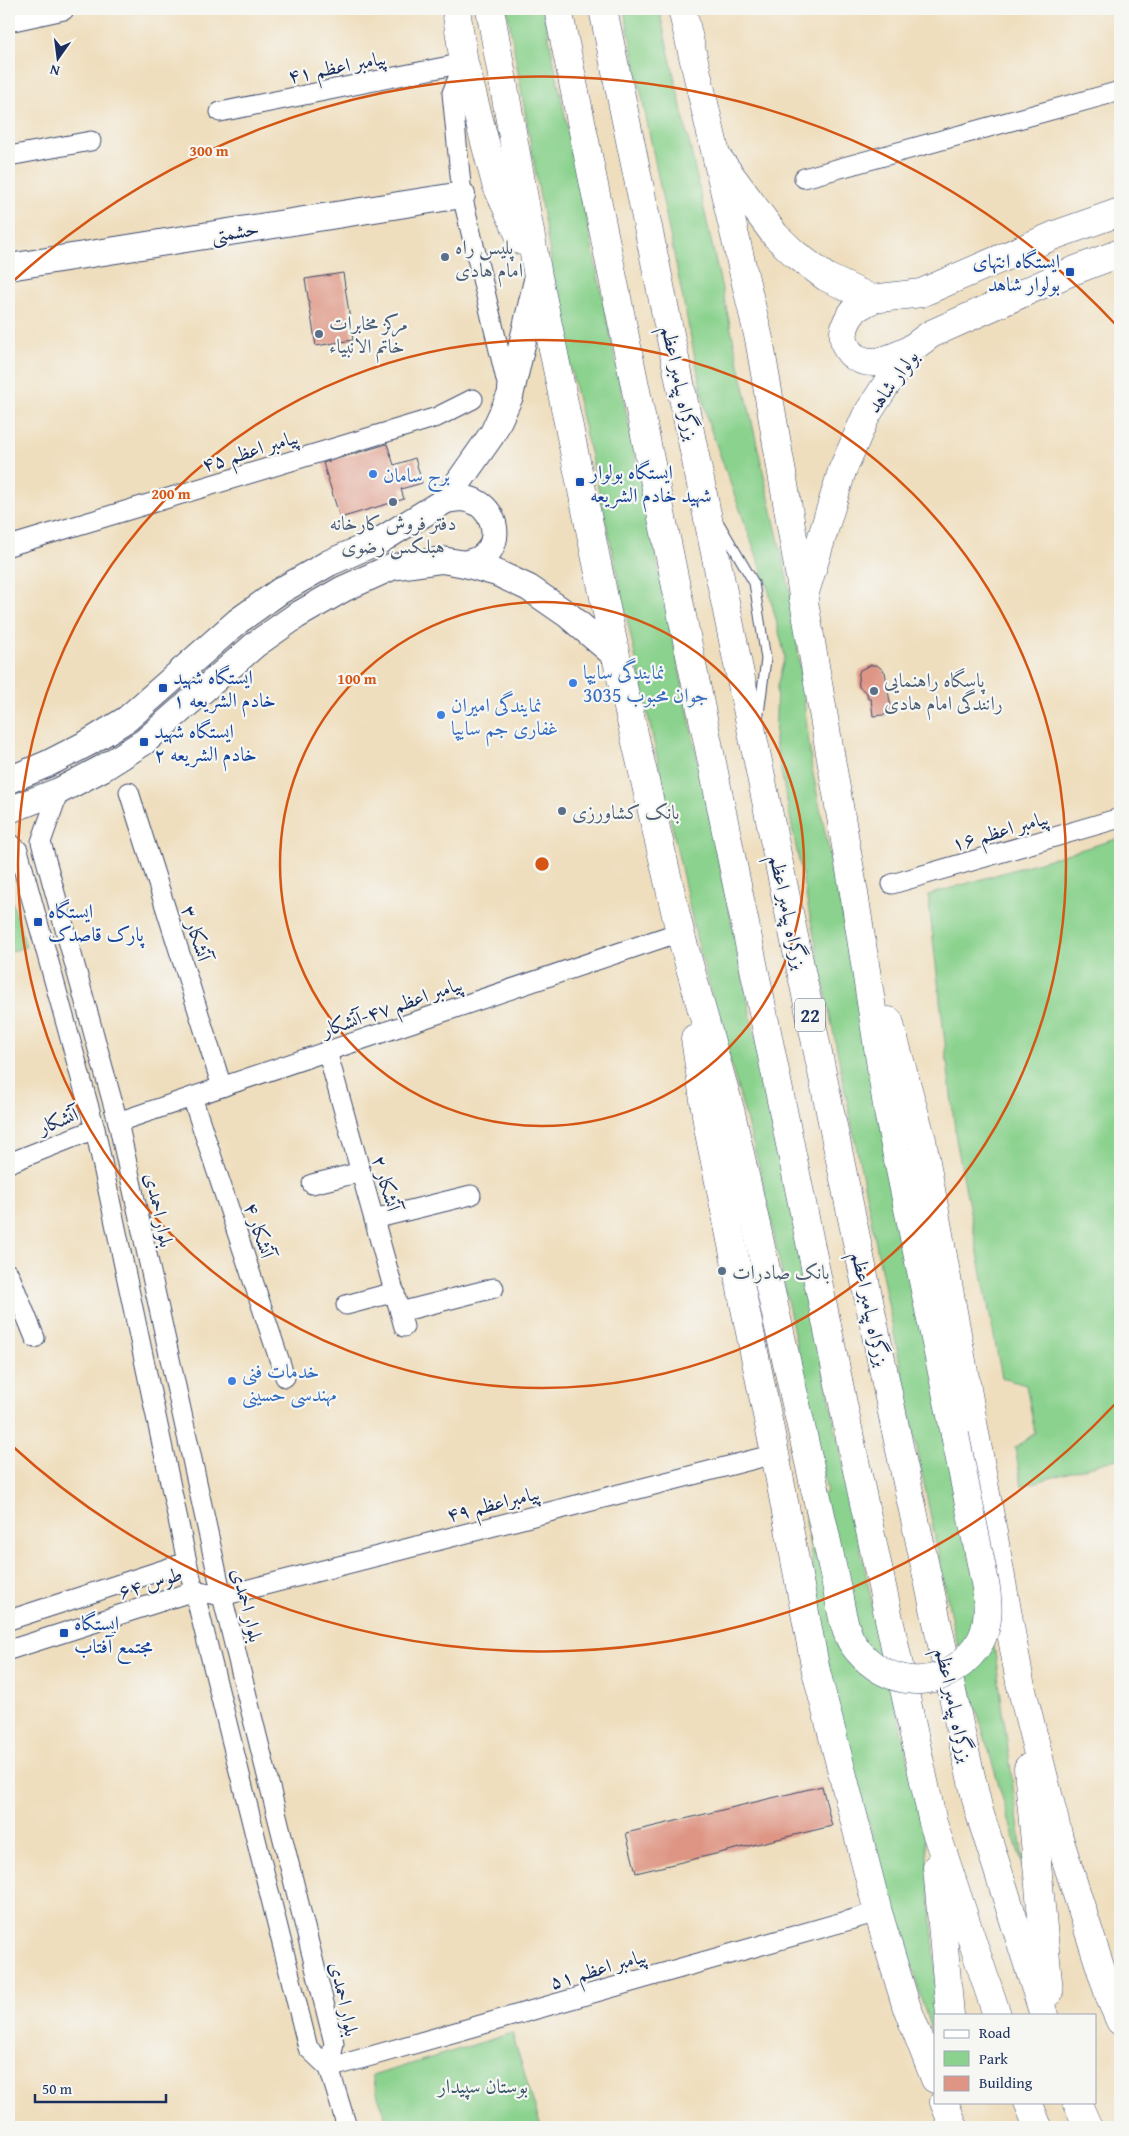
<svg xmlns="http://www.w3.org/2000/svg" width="1129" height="2136" font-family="'Gentium Book Plus',Amiri,serif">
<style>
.green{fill:#8ad28d;stroke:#528076}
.building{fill:#de9584}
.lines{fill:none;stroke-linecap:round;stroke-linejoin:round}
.lane-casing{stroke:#3b496c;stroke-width:11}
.street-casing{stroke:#3b496c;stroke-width:21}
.secondary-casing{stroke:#3b496c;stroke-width:28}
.primary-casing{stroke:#3b496c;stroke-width:29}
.highway-casing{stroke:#3b496c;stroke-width:29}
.lane{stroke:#fff;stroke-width:9}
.street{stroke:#fff;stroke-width:19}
.secondary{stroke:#fff;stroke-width:26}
.primary{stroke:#fff;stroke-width:28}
.highway{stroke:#fff;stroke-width:28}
.highway-bridge-casing{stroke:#3b496c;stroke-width:29;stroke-linecap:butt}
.highway-bridge{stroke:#fff;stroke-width:28}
.ring{fill:none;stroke:#d45514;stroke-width:2.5}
.service-dot{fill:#5c6f8a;stroke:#f6f6f2;stroke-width:2}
.transit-dot{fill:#1a4fb4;stroke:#f6f6f2;stroke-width:2}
.shop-dot{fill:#3f7fe0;stroke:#f6f6f2;stroke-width:2}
.labels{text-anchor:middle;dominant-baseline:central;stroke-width:4.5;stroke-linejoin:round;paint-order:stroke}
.shield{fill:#f6f6f2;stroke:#5d6b8a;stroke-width:1}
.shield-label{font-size:19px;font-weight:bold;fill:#1b2f5e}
.street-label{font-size:20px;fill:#1b2f5e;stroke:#f6f6f2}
.service-label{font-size:20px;fill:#4e5e75;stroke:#f6f6f2;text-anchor:start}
.transit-label{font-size:20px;fill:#164399;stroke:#f6f6f2;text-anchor:start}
.shop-label{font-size:20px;fill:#366cbe;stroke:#f6f6f2;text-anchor:start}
.park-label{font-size:20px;fill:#37586a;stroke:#f6f6f2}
.centre{fill:#d45514;stroke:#f6f6f2;stroke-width:2.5}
.ring-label{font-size:15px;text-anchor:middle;font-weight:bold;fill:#d45514;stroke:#f6f6f2;stroke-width:4.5;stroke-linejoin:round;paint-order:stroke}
</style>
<rect width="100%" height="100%" fill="#f6f6f2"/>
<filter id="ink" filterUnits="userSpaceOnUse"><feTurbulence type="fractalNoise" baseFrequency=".02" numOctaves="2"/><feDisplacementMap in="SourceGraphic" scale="10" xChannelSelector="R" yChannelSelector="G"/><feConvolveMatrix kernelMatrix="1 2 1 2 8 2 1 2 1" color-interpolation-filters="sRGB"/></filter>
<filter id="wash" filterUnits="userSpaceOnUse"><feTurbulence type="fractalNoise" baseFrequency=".0096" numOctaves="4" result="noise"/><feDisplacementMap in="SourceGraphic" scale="20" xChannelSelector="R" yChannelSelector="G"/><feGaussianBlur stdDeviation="1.12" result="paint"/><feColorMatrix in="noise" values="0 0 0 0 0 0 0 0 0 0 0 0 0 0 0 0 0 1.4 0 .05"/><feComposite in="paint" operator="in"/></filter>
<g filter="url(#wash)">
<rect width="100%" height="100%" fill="#efdebd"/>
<!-- green -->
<g class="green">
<polygon points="507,9 543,9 876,1623 925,1829 939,2015 935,2015 935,2044 833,1705 804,1506 827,1492 761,1173 697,941 606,522 568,357"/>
<polygon points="624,9 659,9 792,600 812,769 995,1652 1025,1875 954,1632 775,742 777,686 785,656 767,584 708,422"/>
<polygon points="1120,838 1120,1458 1022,1486 1015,1448 1035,1433 1026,1385 1002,1378 956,1139 928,895"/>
<polygon points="9,890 26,947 9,952"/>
<polygon points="512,2033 541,2127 388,2127 372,2076"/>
</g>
<g id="blocks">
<!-- building -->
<g class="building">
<polygon points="343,273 353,340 316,346 305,279"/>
<polygon points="387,444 394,465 415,458 422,483 401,489 404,499 340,518 323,463"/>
<polygon points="871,665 877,665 885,672 892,714 873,716 871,699 868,699 867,693 859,687 858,676 860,670"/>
<polygon points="822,1786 832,1826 636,1873 626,1833"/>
</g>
</g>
</g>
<g filter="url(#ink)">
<use href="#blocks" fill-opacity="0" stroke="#3b496c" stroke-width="1"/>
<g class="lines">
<!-- lane casing -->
<g class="lane-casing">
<polyline id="lane" points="719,523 754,583 766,659 759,714"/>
</g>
<!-- street casing -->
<g class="street-casing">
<g id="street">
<polyline points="9,22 64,10"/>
<polyline points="464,63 452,93 462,195 509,392"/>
<polyline points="220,112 464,63"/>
<polyline points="9,156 91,141"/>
<polyline points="804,178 1120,91"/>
<polyline points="9,546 437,417 473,399"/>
<polyline points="59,791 41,842 118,1122 222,1596 334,2043 329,2068 347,2127"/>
<polyline points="129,792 222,1087"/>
<polyline points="9,842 18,850 95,1129 187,1562 308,2048 329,2068"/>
<polyline points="892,884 1120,818"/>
<polyline points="327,1051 404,1327"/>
<polyline points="192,1097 285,1377"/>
<polyline points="118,1122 680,932"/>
<polyline points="9,1163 95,1129"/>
<polyline points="312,1184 361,1172"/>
<polyline points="374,1219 471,1195"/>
<polyline points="9,1274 35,1338"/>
<polyline points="346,1305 395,1292"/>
<polyline points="400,1312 494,1288"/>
<polyline points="9,1620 187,1562"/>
<polyline points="9,1650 194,1591 222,1596 775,1454"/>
<polyline points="329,2068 878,1912"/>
</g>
</g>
<!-- secondary casing -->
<g class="secondary-casing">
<g id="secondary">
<polyline points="9,267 462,195"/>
<path d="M446 500C452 499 460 497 466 499 494 503 506 542 480 559 476 561 469 562 465 564"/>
<polyline points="9,780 47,764 88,743 127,719 238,621 280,591 329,563 381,540 446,500 493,433 510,396 538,276"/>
<polyline points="9,810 59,791 103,768 144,742 256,644 296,616 343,589 392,567 442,560 465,564 497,573 529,588 568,615 616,656"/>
</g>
</g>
<!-- primary casing -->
<g class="primary-casing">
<g id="primary">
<polyline points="718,158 775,235 795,254 826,277 872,299 921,293 1055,235 1120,212"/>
<path d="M872 299C866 303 857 306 853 312 835 334 844 362 874 362 884 362 898 355 908 351"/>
<polyline points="803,599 842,471 866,416 908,351 931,334 1070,272 1120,253"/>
</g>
</g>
<!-- highway casing -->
<g class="highway-casing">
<g id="highway">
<polyline points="456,9 464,63 496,184 522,241"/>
<polyline points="490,9 538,276 616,656 680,932 731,1113 815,1489"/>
<polyline points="558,9 850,1438 933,1823 997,2015"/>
<polyline points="603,9 895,1427 964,1747 979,1811 1044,2015"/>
<polyline points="682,9 759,339 854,893 888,1112 955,1435"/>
<polyline points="889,1021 922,1140 1020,1682 1059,1838 1110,1998 1120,2021"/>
<polyline points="695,1038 708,1128 775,1454 816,1671 878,1912 906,2005 935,2079"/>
<polyline points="1028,1768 1049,1992"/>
<polyline points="937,1867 950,2015"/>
<polyline points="944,2102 954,2127"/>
<polyline points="1028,2102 1038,2127"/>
<polyline points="1077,2102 1088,2127"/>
</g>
</g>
<!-- lane -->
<use href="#lane" class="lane"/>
<!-- street -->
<use href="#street" class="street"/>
<!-- secondary -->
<use href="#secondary" class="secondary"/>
<!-- primary -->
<use href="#primary" class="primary"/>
<!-- highway -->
<use href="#highway" class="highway"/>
<!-- highway-bridge casing -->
<g class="highway-bridge-casing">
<path id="highway-bridge" d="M815 1489C823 1522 830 1556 837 1589 841 1606 843 1629 853 1644 878 1680 925 1694 962 1663 971 1655 980 1645 984 1633 989 1618 988 1604 986 1588L955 1435"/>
</g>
<!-- highway-bridge -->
<use href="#highway-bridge" class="highway-bridge"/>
</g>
</g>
<!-- distance rings -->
<g class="ring">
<circle cx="542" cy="864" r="262"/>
<circle cx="542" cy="864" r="524"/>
<path d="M1118 1401A787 787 0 0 1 10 1444M10 284A787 787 0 0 1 1118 327"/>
</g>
<!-- markers -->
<g class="service-dot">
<circle cx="445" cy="257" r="5"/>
<circle cx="319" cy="334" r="5"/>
<circle cx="393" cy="502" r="5"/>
<circle cx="874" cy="691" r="5"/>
<circle cx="562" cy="811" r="5"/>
<circle cx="722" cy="1271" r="5"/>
</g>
<g class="transit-dot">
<rect x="1065" y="267" width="10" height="10" rx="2.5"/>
<rect x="575" y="477" width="10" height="10" rx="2.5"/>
<rect x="158" y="683" width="10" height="10" rx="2.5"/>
<rect x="139" y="737" width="10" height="10" rx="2.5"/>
<rect x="33" y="917" width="10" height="10" rx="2.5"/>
<rect x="59" y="1628" width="10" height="10" rx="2.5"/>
</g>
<g class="shop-dot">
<circle cx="373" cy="474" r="5"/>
<circle cx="573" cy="683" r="5"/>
<circle cx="441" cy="715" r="5"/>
<circle cx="232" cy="1381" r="5"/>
</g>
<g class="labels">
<!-- shield labels -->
<rect class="shield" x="795" y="998.5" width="30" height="33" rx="4"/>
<g class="shield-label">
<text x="810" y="1015">22</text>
</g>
<!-- street labels -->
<g class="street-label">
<text transform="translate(337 66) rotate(-11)">پیامبر اعظم ۴۱</text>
<text transform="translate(235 231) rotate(-9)">حشمتی</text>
<text transform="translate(892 381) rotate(-54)">بولوار شاهد</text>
<text transform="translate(681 383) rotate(78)">بزرگراه پیامبر اعظم</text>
<text transform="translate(250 450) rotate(-17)">پیامبر اعظم ۴۵</text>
<text transform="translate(1000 830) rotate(-16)">پیامبر اعظم ۱۶</text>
<text transform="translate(789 912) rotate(78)">بزرگراه پیامبر اعظم</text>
<text transform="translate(197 933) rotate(73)">آتشکار ۳</text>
<text transform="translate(392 1006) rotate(-19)">پیامبر اعظم ۴۷-آتشکار</text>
<text transform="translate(58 1120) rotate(-21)">آتشکار</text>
<text transform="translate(387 1183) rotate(74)">آتشکار ۲</text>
<text transform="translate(160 1210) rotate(78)">بلوار احمدی</text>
<text transform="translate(260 1230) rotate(72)">آتشکار ۴</text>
<text transform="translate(871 1309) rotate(78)">بزرگراه پیامبر اعظم</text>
<text transform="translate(493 1503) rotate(-14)">پیامبراعظم ۴۹</text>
<text transform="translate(150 1582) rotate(-17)">طوس ۶۴</text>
<text transform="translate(248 1605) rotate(76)">بلوار احمدی</text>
<text transform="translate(955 1705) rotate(78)">بزرگراه پیامبر اعظم</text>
<text transform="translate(598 1968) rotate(-16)">پیامبر اعظم ۵۱</text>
<text transform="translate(345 1999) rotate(78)">بلوار احمدی</text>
</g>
<!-- service labels -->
<g class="service-label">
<text x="455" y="246">پلیس راه<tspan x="455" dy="23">امام هادی</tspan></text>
<text x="329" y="322">مرکز مخابرات<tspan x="329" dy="23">خاتم الانبیاء</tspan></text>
<text x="393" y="522" text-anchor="middle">دفتر فروش کارخانه<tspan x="393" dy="23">هبلکس رضوی</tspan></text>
<text x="884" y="679">پاسگاه راهنمایی<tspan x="884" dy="23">رانندگی امام هادی</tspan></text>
<text x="572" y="811">بانک کشاورزی</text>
<text x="732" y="1271">بانک صادرات</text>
</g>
<!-- transit labels -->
<g class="transit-label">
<text x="1060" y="260" text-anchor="end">ایستگاه انتهای<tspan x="1060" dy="23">بولوار شاهد</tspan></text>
<text x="590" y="471">ایستگاه بولوار<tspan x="590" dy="23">شهید خادم الشریعه</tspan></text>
<text x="173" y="676">ایستگاه شهید<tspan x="173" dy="23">خادم الشریعه ۱</tspan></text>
<text x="154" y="730">ایستگاه شهید<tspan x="154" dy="23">خادم الشریعه ۲</tspan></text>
<text x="48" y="910">ایستگاه<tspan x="48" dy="23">پارک قاصدک</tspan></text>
<text x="74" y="1622">ایستگاه<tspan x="74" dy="23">مجتمع آفتاب</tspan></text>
</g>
<!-- shop labels -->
<g class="shop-label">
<text x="383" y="474">برج سامان</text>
<text x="583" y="671">نمایندگی سایپا<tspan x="583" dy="23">جوان محبوب 3035</tspan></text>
<text x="451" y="704">نمایندگی امیران<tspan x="451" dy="23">غفاری جم سایپا</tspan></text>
<text x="242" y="1370">خدمات فنی<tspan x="242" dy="23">مهندسی حسینی</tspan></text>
</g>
<!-- park labels -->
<g class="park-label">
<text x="483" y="2085">بوستان سپیدار</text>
</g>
</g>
<circle cx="542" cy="864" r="8" class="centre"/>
<g class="ring-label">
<text x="209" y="156">300 m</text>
<text x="171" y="499">200 m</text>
<text x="357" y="684">100 m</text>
</g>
<!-- margin -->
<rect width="1129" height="2136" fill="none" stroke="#f6f6f2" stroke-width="30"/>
<!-- legend -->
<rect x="934" y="2014" width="162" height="90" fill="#f6f6f2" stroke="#9ea6b7"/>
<rect x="944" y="2030" width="25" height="8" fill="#ffffff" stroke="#9ea6b7"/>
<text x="979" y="2038" font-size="15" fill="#1b2f5e">Road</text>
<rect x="944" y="2051" width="25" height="15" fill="#8ad28d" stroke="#9ea6b7"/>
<text x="979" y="2064" font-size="15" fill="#1b2f5e">Park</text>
<rect x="944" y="2076" width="25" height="15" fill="#de9584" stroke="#9ea6b7"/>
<text x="979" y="2088" font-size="15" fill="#1b2f5e">Building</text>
<!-- north arrow -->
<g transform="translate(58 58) rotate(194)" stroke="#f6f6f2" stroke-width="4" paint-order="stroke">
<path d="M0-4L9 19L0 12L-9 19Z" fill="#1b2f5e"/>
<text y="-8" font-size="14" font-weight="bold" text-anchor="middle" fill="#1b2f5e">N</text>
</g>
<!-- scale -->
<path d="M35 2094v8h131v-8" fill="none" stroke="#1b2f5e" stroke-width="2.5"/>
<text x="42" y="2094" font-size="15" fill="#1b2f5e" stroke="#f6f6f2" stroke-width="4" paint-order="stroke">50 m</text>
</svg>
